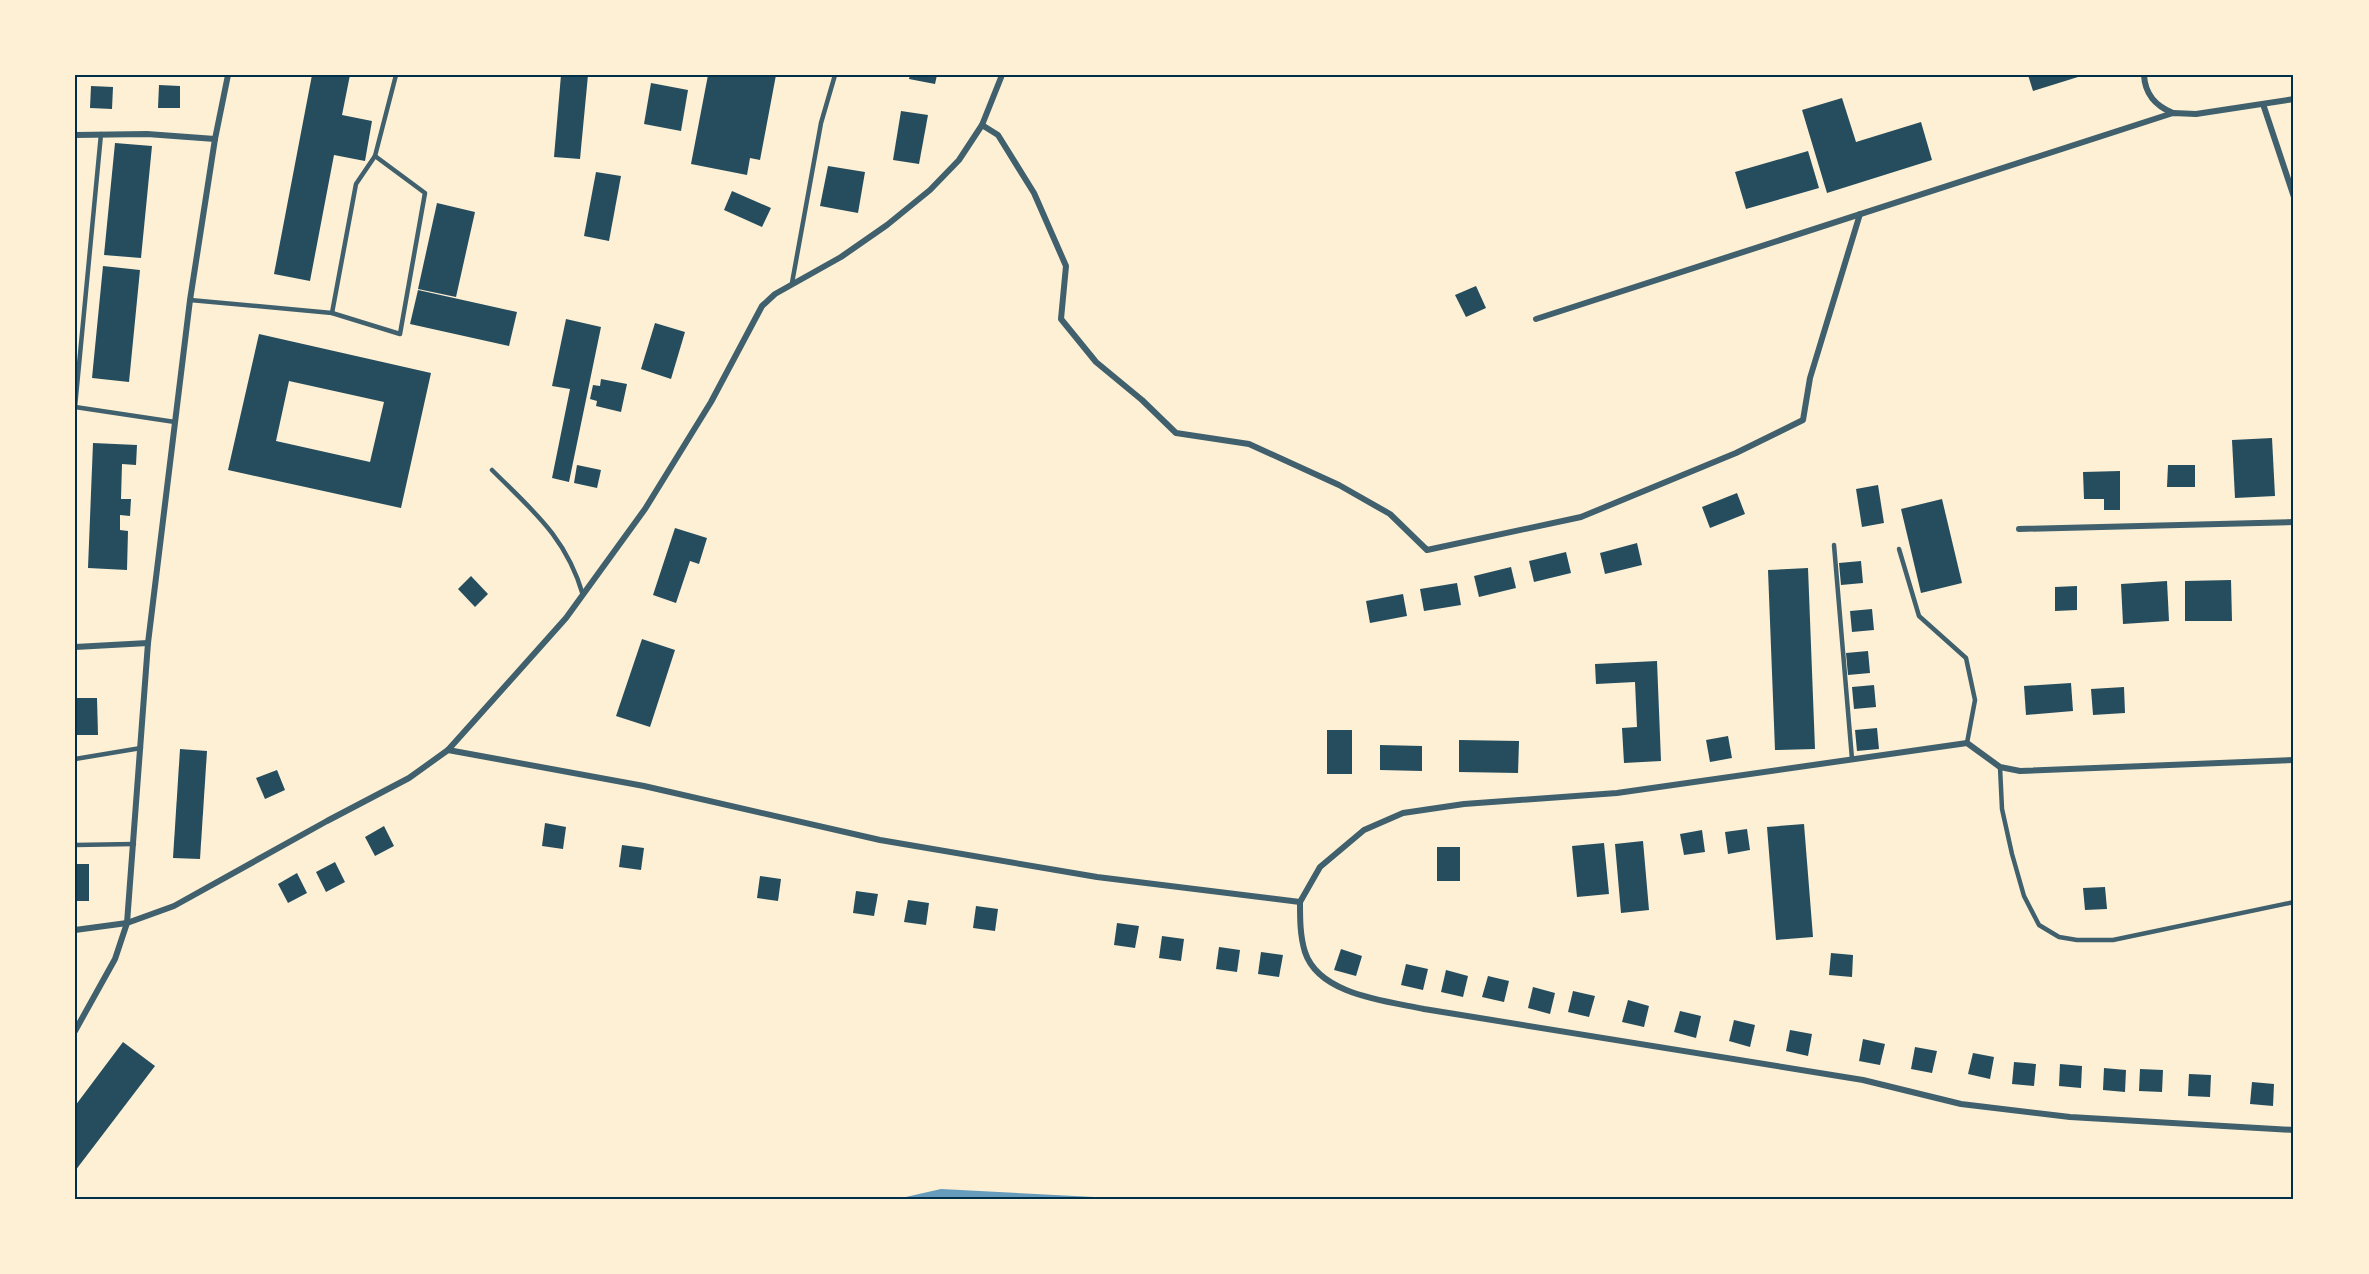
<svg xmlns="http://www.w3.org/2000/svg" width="2369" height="1274" font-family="'IBM Plex Sans',sans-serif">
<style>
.water{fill:#669bbc}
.building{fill:#264d5e;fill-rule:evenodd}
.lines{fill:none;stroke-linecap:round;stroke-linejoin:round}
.service{stroke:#3f606c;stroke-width:4.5}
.minor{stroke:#3f606c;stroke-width:6}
.neatline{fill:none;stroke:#003049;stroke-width:2}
</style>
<rect width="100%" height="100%" fill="#fdf0d5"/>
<!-- water -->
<polygon class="water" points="941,1189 1133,1199 897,1199"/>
<!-- building -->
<g class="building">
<polygon points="312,75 350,75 342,115 372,121 365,161 334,155 310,281 274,274"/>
<polygon points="561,75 588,75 580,159 554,157"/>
<polygon points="708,75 776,75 760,160 750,158 747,175 691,164"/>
<polygon points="910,75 937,75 935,84 909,79"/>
<polygon points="2028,75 2077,75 2078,77 2033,91"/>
<polygon points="651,83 688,90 681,131 644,124"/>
<polygon points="159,85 180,86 180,108 158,108"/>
<polygon points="91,86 113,87 112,109 90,108"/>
<polygon points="1842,98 1856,142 1921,122 1932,160 1827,193 1802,110"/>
<polygon points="901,111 928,115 919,164 893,160"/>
<polygon points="115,143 152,146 141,258 104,255"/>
<polygon points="1808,151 1819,188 1746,209 1735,172"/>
<polygon points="828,166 865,172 858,213 820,206"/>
<polygon points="596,172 621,176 609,241 584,236"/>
<polygon points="732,191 771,208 762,227 724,210"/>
<polygon points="437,203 475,212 456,297 418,289"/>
<polygon points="103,266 140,270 129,382 92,378"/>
<polygon points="1476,286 1486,308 1466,317 1455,295"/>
<polygon points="418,290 517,312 509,346 410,324"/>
<polygon points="566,319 601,327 569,482 552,478 570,389 552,386"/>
<polygon points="655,323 685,332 671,379 641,369"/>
<path d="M259 334 431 373 401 508 228 470ZM289 381 384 402 370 462 276 441Z"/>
<polygon points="601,379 627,384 621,412 596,406 597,401 590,399 593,385 600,386"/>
<polygon points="2272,438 2275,496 2235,498 2232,440"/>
<polygon points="93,443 137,445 136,465 122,464 121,499 131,499 130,516 120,515 120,530 128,531 127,570 88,568"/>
<polygon points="577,465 601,470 597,488 574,483"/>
<polygon points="2168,465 2195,465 2195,487 2167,487"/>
<polygon points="2120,471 2120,510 2104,510 2104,499 2084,499 2083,472"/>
<polygon points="1878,485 1884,523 1862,527 1856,489"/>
<polygon points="1737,493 1745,514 1710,528 1702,507"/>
<polygon points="1942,499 1962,583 1921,593 1901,509"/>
<polygon points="675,528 707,538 699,564 690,561 676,603 653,595"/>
<polygon points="1637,543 1642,565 1605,574 1600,553"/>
<polygon points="1566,552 1571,573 1534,582 1529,561"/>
<polygon points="1861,561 1863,583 1841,585 1839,563"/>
<polygon points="1511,567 1516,588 1479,597 1474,576"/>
<polygon points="1808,568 1815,749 1775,750 1768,570"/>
<polygon points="471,576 488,594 475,607 458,589"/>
<polygon points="2231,580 2232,621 2185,621 2185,581"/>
<polygon points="2167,581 2169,621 2123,624 2121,584"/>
<polygon points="1457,583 1461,605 1424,611 1420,589"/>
<polygon points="2077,586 2077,610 2055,611 2055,587"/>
<polygon points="1403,594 1407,616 1370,623 1366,601"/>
<polygon points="1872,609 1874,630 1852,632 1850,611"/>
<polygon points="642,639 675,650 650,727 616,716"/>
<polygon points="1868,651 1870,673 1848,675 1846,653"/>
<polygon points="1657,661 1661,761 1624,763 1622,728 1637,727 1635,682 1596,684 1595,664"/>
<polygon points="2071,683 2073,711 2026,715 2024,686"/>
<polygon points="1874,685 1876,707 1854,709 1852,687"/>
<polygon points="2124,687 2125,713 2093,715 2091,689"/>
<polygon points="75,698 97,698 98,735 75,735"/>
<polygon points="1877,728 1879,749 1857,751 1855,730"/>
<rect x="1327" y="730" width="25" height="44"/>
<polygon points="1728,736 1732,758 1710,762 1706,740"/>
<polygon points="1459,740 1519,741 1518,773 1459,772"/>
<polygon points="1380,745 1422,746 1422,771 1380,770"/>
<polygon points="180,749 207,751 200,859 173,858"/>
<polygon points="277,770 285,790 265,799 256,778"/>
<polygon points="545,823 566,827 563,849 542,846"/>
<polygon points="1804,824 1813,937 1776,940 1767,827"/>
<polygon points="384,826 394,846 375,856 365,837"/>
<polygon points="1747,829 1750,850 1728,854 1725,832"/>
<polygon points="1702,830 1705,852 1684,855 1680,834"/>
<polygon points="1643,841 1649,910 1621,913 1615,844"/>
<polygon points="1604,843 1609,894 1577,897 1572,846"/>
<polygon points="622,845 644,848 641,870 619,867"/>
<rect x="1437" y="847" width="23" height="34"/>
<polygon points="335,862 345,882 326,892 316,872"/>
<rect x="75" y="864" width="14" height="37"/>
<polygon points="297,873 307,893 288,903 278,884"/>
<polygon points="760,876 781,879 778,901 757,898"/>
<polygon points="2105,887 2107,909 2085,910 2083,888"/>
<polygon points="856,891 878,894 874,916 853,913"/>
<polygon points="908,900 929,903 926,925 904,922"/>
<polygon points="976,906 998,909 995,931 973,928"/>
<polygon points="1117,923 1139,926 1135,948 1114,945"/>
<polygon points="1162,936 1184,939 1181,961 1159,958"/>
<polygon points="1219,947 1240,950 1237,972 1216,969"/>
<polygon points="1341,949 1362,956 1356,976 1334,970"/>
<polygon points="1261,952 1283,955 1279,977 1258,974"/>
<polygon points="1831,953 1853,955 1852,977 1829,975"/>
<polygon points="1406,964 1428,969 1423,990 1401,985"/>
<polygon points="1446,970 1468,976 1463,997 1441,992"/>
<polygon points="1488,976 1509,981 1504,1002 1482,997"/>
<polygon points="1533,987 1555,993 1550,1014 1528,1008"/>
<polygon points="1573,991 1595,996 1589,1017 1568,1012"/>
<polygon points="1628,1000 1649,1006 1644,1027 1622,1022"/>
<polygon points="1680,1011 1701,1016 1696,1038 1674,1032"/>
<polygon points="1734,1020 1755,1025 1750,1047 1729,1041"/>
<polygon points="1790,1030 1812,1034 1808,1056 1786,1051"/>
<polygon points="1863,1039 1885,1044 1880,1065 1859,1061"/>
<polygon points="123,1042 155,1066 75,1171 75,1106"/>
<polygon points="1915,1047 1937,1051 1932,1073 1911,1069"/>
<polygon points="1973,1053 1994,1057 1990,1079 1968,1074"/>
<polygon points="2014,1062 2036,1064 2034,1086 2012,1084"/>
<polygon points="2060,1064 2082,1066 2081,1088 2059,1086"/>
<polygon points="2104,1068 2126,1070 2125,1092 2103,1090"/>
<polygon points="2140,1069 2163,1070 2162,1092 2139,1091"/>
<polygon points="2189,1074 2211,1075 2210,1097 2188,1096"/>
<polygon points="2252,1082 2274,1084 2273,1106 2250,1104"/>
</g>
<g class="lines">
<!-- service -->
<g class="service">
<polyline points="792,283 821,123 835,75"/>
<polyline points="190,300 332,313 400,334 425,193 375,156"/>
<polyline points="332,313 356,184 375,156 396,75"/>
<polyline points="75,407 101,134"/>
<polyline points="75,407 175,422"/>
<path d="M492 470C533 511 566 537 583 595"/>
<polyline points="1834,545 1852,759"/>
<polyline points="1899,549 1919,616 1966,658 1975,700 1967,743"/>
<polyline points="75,759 141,748"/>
<polyline points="2000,767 2002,809 2012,854 2024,896 2039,925 2059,937 2077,940 2113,940 2294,902"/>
<polyline points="75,845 134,844"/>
</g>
<!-- minor -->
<g class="minor">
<path d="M2144 75C2145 95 2156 106 2173 113"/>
<polyline points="2263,104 2294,197"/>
<polyline points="982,125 998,135 1034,193 1066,266 1061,319 1096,362 1142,400 1176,433 1249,444 1339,485 1390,514 1427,550 1581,517 1736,453 1803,420 1810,378 1860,214"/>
<polyline points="75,135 147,134 215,139"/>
<polyline points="1536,319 2173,113 2196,114 2294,99"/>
<polyline points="2019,529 2294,522"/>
<polyline points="75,647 148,643"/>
<polyline points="448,750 644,786 880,840 1097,877 1300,902"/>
<path d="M1300 902C1300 919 1300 936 1305 952 1319 995 1387 1001 1424 1009L1863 1080 1961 1104 2070 1117 2294 1130"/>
<polyline points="1300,902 1320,867 1364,830 1403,813 1464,804 1617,793 1967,743 2000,767 2020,771 2294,760"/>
<polyline points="75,930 127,923 174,906 327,821 409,778 448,750 566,618 645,509 711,402 762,306 775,294 841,257 887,225 930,190 959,160 982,125 1002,75"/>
<polyline points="75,1031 115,959 127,923 148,643 190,300 215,139 228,75"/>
</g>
</g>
<!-- border -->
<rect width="2369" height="1274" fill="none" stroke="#fdf0d5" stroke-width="153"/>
<rect x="76" y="76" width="2216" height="1122" class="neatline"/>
</svg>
